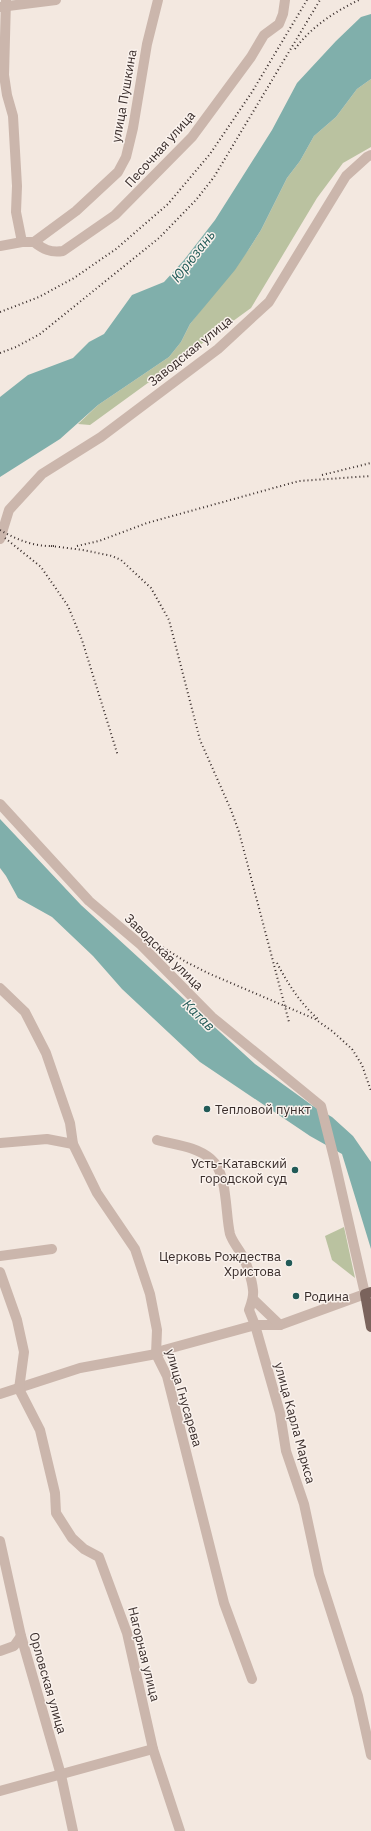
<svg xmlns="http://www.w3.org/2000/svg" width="371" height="1831" font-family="'IBM Plex Sans',sans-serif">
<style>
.green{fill:#bac2a0}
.water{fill:#80afab}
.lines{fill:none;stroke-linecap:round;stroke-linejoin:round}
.minor{stroke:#cbb6ac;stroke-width:10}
.major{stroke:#7a635c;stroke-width:10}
.rail{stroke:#392d2b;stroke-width:2;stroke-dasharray:1 3;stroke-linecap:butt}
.poi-dot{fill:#215a57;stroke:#faf2ed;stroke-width:1.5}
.labels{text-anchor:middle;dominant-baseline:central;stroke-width:3;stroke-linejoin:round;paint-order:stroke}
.street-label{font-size:13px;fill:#392d2b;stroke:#faf2ed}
.poi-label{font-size:13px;fill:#392d2b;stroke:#faf2ed;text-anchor:start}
.water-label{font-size:14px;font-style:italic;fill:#215a57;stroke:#faf2ed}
</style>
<rect width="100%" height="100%" fill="#f3e8e0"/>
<!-- green -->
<g class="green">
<polygon points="371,79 371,147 343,163 317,198 251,308 90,425 78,424 98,405 169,357 181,342 190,324 249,249 261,230 287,178 300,161 314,136 336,117 357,89"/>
<polygon points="344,1227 355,1278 332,1260 325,1236"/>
</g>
<!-- water -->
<g class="water">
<polygon points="371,14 371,79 357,89 336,117 314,136 300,161 287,178 261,230 249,249 235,270 190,324 181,342 169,357 98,405 60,439 0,477 0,397 28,375 73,358 89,342 104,334 132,295 164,282 184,260 215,220 272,130 297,83 336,41 361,17"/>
<polygon points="0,819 81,905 255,1064 313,1106 332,1117 353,1136 371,1162 371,1249 342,1154 310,1136 200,1062 122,989 93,956 52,917 18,898 6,876 0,868"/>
</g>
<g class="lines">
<!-- minor -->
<g class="minor">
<polyline points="6,0 4,75 7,95 13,116 17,186 16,212 22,242"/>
<polyline points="0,7 56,0"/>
<path d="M34 242C43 249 50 253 63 251L115 215 192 137 251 57 264 35 279 24 283 14 285 0"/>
<polyline points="0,246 22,242 34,242 76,211 118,172 126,157 133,128 147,44 158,0"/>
<polyline points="0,539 9,510 42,474 101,437 218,349 269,302 346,176 367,157 371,155"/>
<polyline points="0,804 89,901 141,945 212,1017 321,1106 334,1158 365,1294 280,1325 255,1325 164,1350 156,1354 80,1368 0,1394"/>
<polyline points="0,988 25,1012 46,1053 70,1123 73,1144 97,1193 135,1249 150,1294 157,1330 156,1354 167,1376 224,1603 252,1679"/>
<path d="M157 1140C175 1145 196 1146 211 1159 228 1173 225 1213 230 1234 232 1241 238 1248 242 1255 247 1264 252 1280 253 1290 254 1297 251 1304 249 1310L255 1325 280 1413 286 1451 304 1504 319 1574 358 1696 371 1755"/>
<polyline points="0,1143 47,1139 73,1144"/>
<polyline points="0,1256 52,1249"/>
<polyline points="0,1272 17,1320 24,1352 19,1389 40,1430 55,1493 56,1513 72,1538 84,1549 99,1557 127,1633 153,1749 180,1831"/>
<polyline points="253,1299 280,1325"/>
<polyline points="0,1541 21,1636 61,1775 73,1831"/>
<polyline points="0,1651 14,1646 21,1636"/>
<polyline points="0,1791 153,1749"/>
</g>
<!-- major -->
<polyline class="major" points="371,1292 365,1294 371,1327"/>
<!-- rail -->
<g class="rail">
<path d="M295 49C311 27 334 12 359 0"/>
<polyline points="0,312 39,297 74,278 116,249 168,204 210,154 252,92 307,0"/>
<polyline points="0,353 16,347 40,334 159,238 196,200 214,177 320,0"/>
<polyline points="322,475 371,463"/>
<path d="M0 530C17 540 35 547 55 546"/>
<polyline points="5,538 41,567 68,606 82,640 118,756"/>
<polyline points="51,546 83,550 112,556 121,560 151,588 169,620 200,740 231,810 239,832 289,1022"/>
<polyline points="77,546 99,541 147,523 299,481 371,476"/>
<polyline points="153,941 186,962 210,974 315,1019 332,1031 352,1049 362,1065 371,1091"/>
<path d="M277 963C288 984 300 1003 318 1019"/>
</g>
</g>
<!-- markers -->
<g class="poi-dot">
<circle cx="207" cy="1109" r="4"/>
<circle cx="295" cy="1170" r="4"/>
<circle cx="289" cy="1263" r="4"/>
<circle cx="296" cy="1296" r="4"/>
</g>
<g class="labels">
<!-- street labels -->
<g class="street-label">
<text transform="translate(124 96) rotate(-80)">улица Пушкина</text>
<text transform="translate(160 149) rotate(-48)">Песочная улица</text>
<text transform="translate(190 351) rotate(-39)">Заводская улица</text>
<text transform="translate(164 952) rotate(44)">Заводская улица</text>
<text transform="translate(184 1398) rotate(74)">улица Гнусарева</text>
<text transform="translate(295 1423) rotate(75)">улица Карла Маркса</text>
<text transform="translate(144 1654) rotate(76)">Нагорная улица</text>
<text transform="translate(48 1683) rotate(74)">Орловская улица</text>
</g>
<!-- poi labels -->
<g class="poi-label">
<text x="215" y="1109">Тепловой пункт</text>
<text x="287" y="1163" text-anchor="end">Усть-Катавский<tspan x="287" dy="15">городской суд</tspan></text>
<text x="281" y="1256" text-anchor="end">Церковь Рождества<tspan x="281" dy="15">Христова</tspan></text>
<text x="304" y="1296">Родина</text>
</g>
<!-- water labels -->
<g class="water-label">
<text transform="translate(193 256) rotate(-52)">Юрюзань</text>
<text transform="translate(199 1015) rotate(44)">Катав</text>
</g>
</g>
</svg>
